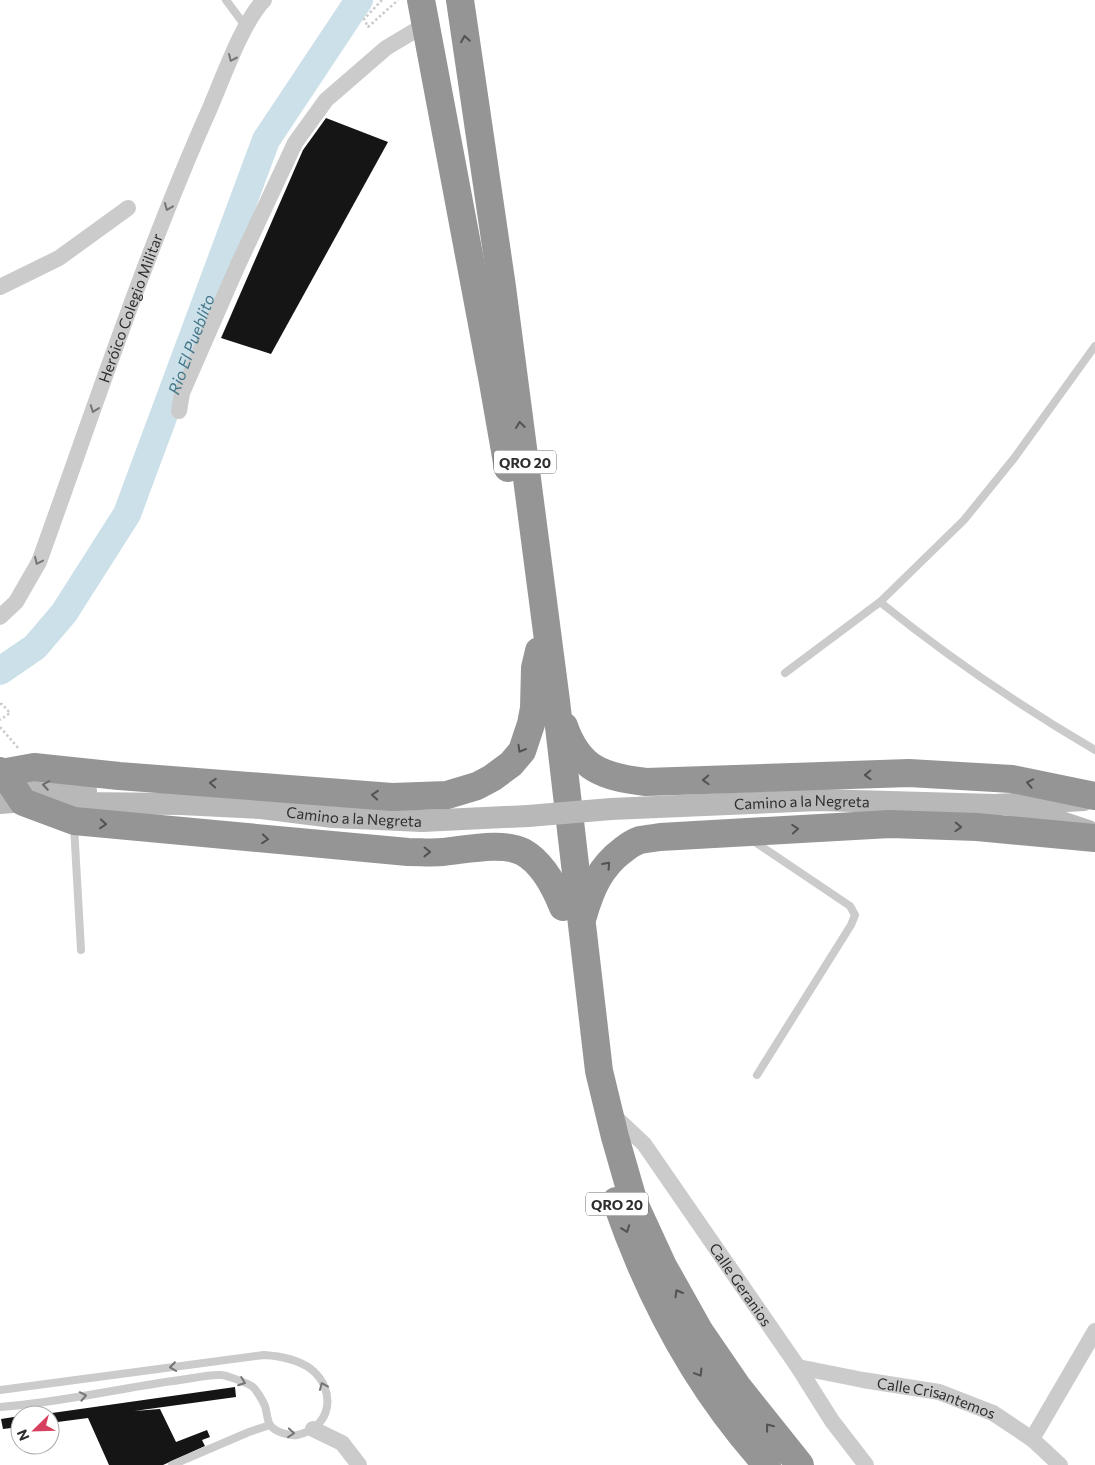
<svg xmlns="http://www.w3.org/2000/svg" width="1095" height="1465" font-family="Commissioner,sans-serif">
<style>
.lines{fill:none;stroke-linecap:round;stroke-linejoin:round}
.river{stroke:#cbe0e8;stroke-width:28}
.building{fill:#151515}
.path{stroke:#cbcbcb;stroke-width:2.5;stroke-dasharray:2.5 2.5;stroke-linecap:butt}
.lane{stroke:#cbcbcb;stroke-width:8}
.street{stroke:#cbcbcb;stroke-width:16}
.secondary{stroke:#b8b8b8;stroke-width:22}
.highway{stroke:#959595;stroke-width:28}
.secondary-bridge{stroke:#b8b8b8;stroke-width:22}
.oneway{stroke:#525252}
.oneway2{stroke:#757575}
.oneway3{stroke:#6c6c6c}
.labels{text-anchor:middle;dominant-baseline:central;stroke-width:5;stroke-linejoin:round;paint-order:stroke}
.shield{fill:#fff;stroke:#6d6d6d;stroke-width:1}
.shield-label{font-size:14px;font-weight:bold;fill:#2e2e2e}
.street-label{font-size:15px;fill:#2e2e2e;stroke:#fff}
.water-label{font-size:16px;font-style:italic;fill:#437688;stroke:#fff}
</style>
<rect width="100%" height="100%" fill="#fff"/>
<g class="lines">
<!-- river -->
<path class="river" id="s1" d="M0 671 35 647 64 613 127 514 266 140 359 0"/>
</g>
<!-- building -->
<g class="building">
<polygon points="326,118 388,142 271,354 221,338 303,150"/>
<polygon points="235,1387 236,1397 134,1411 160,1409 176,1442 207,1430 210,1437 202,1440 205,1446 163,1465 109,1465 88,1418 50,1423 50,1415 38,1415"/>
<polygon points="20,1416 20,1427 3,1429 1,1419"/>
</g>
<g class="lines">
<!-- path -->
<g class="path">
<polyline points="382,0 364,19 368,27 398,0"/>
<polyline points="0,704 2,704 10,713 0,720"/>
<polyline points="0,727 19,749"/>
</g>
<!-- lane -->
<g class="lane">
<polyline points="226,0 246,27"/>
<path d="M880 602C948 657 1020 706 1095 750"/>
<polyline points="785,673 880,602 964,520 1015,457 1095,346"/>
<polyline points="74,826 81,950"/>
<polyline points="752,840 850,906 855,915 851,925 757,1075"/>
<path d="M0 1390 264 1355C281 1356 297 1359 311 1369 337 1390 332 1428 297 1435 289 1436 275 1432 270 1425 267 1420 267 1412 265 1406 263 1401 257 1391 253 1387 250 1384 226 1375 221 1375 208 1374 186 1380 173 1381 115 1389 58 1403 0 1407"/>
<polyline points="172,1465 249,1432 270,1425"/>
</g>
<!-- street -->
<g class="street">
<polyline points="0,287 59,258 128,208"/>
<polyline points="179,411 182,393 237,267 295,143 326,100 386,48 426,24"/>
<path id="s2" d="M0 617 16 602 39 562C94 410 144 256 210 108 223 78 242 23 264 0"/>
<path id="s3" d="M611 1113 644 1144 798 1367 832 1421 866 1465"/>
<path id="s4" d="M798 1367 863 1380 939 1392 993 1413 1032 1439 1060 1465"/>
<polyline points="313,1429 342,1443 359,1465"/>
<polyline points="1032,1439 1095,1331"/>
</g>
<!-- secondary -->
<g class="secondary">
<polyline points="0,773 21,780 86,791"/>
<path id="s5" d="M0 803 38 800 76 803 181 804 261 808 333 817 422 821 528 816"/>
<path id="s6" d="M611 809 819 800 995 805 1084 800"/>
<polyline points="1017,811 1052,819 1088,831"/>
</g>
<!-- highway -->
<g class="highway">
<polyline points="421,0 492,377 508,468"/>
<polyline points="460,0 502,287 556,701 599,1071 615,1137 634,1203 663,1266 700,1332 737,1386 800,1465"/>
<path d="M564 726C579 769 603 777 646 782L909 773 1012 779 1095 796"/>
<path d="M0 771 9 781 23 802 74 821 408 852C420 852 432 853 443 852 465 850 502 841 523 852 543 863 555 887 563 907"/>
<polyline points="1,773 34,767 119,776 392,797 447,795 477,786 492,778 511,764 522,751 531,724 534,708 535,668 539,651"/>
<path d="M583 916C591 889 600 867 623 850 628 846 634 842 640 840 646 839 653 838 660 837L890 824 977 827 1095 838"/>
<path d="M616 1201C649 1297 699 1390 767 1465"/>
</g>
<!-- secondary-bridge -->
<polyline class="secondary-bridge" points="528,816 611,809"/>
</g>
<!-- one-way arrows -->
<defs><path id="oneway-chevron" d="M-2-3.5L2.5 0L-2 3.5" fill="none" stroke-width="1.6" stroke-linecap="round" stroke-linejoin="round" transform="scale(1.25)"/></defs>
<g class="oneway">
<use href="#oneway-chevron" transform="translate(465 39) rotate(-99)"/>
<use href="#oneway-chevron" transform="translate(520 425) rotate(-97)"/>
<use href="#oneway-chevron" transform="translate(521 749) rotate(120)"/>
<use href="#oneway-chevron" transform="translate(868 775) rotate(178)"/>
<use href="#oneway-chevron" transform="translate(706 780) rotate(178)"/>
<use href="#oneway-chevron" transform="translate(213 783) rotate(-176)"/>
<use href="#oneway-chevron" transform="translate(1030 783) rotate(-169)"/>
<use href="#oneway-chevron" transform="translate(375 795) rotate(-175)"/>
<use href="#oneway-chevron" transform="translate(103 824) rotate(5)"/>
<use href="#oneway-chevron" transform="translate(958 827) rotate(2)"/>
<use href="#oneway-chevron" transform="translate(795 829) rotate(-4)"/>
<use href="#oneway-chevron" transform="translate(265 839) rotate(5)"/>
<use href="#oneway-chevron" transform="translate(427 852) rotate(1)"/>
<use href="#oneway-chevron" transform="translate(607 865) rotate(-48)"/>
<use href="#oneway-chevron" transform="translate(626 1229) rotate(70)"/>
<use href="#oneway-chevron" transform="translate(678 1293) rotate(-120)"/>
<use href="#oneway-chevron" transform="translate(699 1373) rotate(59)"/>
<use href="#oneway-chevron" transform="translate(769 1427) rotate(-128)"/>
</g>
<g class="oneway2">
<use href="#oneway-chevron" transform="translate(232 58) rotate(114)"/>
<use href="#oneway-chevron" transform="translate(168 207) rotate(112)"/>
<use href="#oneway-chevron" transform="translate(94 409) rotate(110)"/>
<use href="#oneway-chevron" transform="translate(38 561) rotate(115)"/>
<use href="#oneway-chevron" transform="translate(173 1367) rotate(172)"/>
<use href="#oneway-chevron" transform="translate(242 1382) rotate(20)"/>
<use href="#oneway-chevron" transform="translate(323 1386) rotate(-113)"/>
<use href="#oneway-chevron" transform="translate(83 1396) rotate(-11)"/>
<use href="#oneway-chevron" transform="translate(291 1433) rotate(5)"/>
</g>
<use class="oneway3" href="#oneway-chevron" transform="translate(46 785) rotate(-171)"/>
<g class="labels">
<!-- shield labels -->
<g class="shield">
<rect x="494" y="450.5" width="62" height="23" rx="4"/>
<rect x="586" y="1192.5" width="62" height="23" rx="4"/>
</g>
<g class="shield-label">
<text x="525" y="462">QRO 20</text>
<text x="617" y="1204">QRO 20</text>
</g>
<!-- street labels -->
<g class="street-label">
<text stroke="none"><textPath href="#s2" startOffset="338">Heróico Colegio Militar</textPath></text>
<text stroke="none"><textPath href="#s6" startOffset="191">Camino a la Negreta</textPath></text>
<text stroke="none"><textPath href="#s5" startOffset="355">Camino a la Negreta</textPath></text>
<text stroke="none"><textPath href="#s3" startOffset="216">Calle Geranios</textPath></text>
<text stroke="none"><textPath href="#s4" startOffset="142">Calle Crisantemos</textPath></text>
</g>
<!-- water labels -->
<g class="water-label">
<text stroke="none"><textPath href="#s1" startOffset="386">Rio El Pueblito</textPath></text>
</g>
</g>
<!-- north arrow -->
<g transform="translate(35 1430) rotate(247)"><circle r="24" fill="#ffffff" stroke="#ababab"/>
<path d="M0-4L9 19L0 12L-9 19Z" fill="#d5405e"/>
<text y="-8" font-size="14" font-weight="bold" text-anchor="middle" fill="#2e2e2e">N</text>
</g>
</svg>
